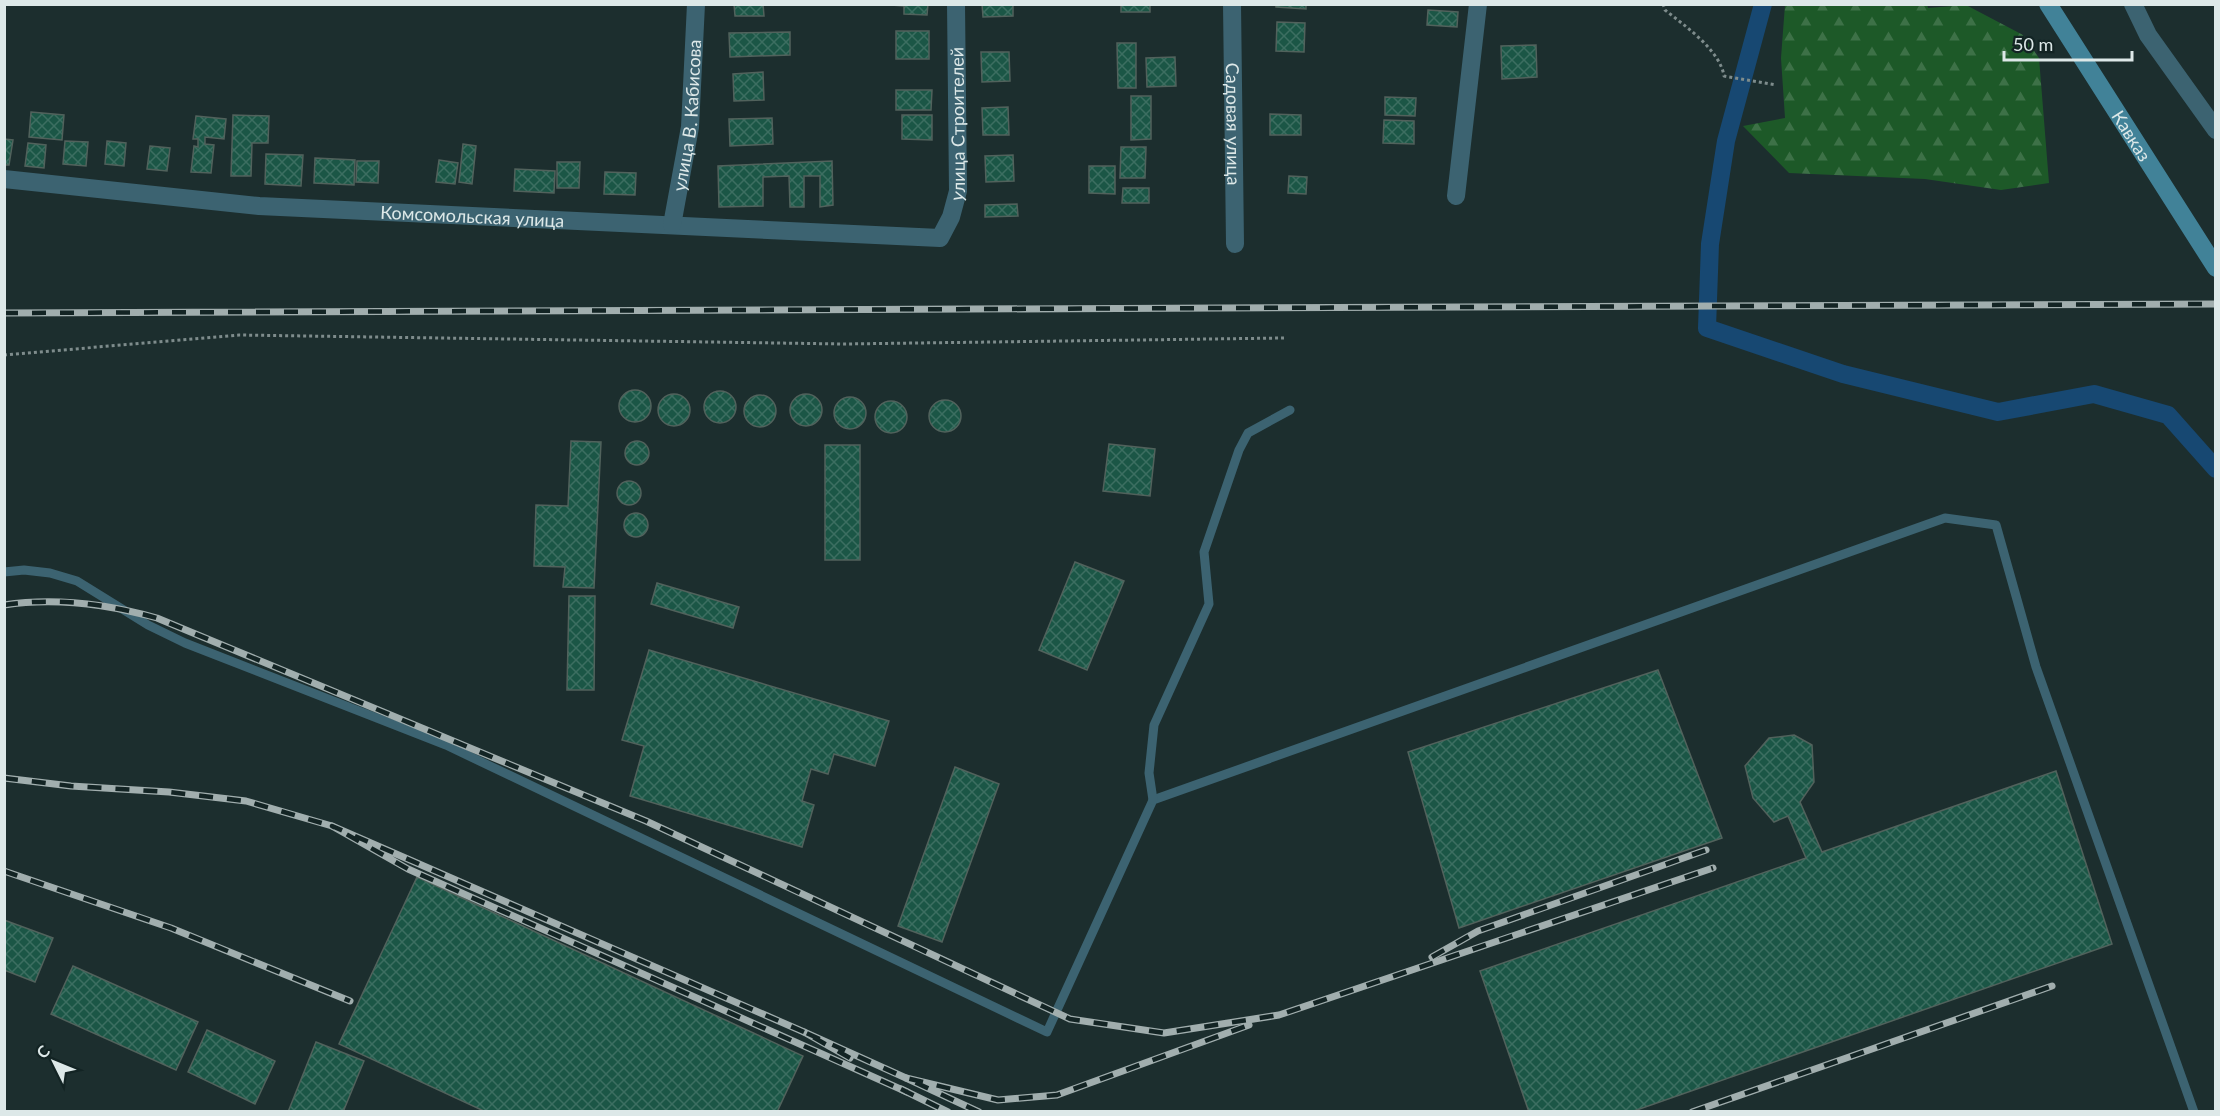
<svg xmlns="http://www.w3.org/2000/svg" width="2220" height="1116" font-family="Lato,sans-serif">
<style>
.forest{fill:url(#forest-firs)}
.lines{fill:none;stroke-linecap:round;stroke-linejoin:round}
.canal{stroke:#174872;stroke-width:18}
.building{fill:url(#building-cross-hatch);stroke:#51625c;stroke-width:1.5}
.path{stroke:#7e8c8c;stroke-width:3;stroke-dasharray:3 3;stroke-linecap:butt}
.lane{stroke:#3c6371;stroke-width:9}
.street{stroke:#3c6371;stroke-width:18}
.secondary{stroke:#418298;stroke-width:18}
.rail-casing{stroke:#a1aeae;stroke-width:7}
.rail{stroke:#132424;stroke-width:4.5;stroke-dasharray:14;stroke-linecap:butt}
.labels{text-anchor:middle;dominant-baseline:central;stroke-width:6;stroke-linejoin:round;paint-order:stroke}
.street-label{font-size:18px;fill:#dde8e8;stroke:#132424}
</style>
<defs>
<pattern id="forest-firs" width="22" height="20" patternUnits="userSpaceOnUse" patternTransform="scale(1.5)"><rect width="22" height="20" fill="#1d5928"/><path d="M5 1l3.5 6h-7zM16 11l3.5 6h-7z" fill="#3d7147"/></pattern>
<pattern id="building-cross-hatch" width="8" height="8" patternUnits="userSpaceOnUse" patternTransform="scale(1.5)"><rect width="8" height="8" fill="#1b5646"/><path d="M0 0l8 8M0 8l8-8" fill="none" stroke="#3c6e61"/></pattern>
</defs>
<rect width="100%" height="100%" fill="#1c2e2e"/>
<!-- forest -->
<polygon class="forest" points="1927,4 1928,8 1966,5 2023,35 2039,58 2049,183 2001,190 1925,179 1789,173 1743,126 1785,118 1781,58 1785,5"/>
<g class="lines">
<!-- canal -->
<polyline class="canal" points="1763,4 1726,141 1710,244 1707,328 1843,374 1998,412 2094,394 2168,415 2216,469"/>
</g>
<!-- building -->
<g class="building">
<polygon points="734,4 763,4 764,16 735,16"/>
<polygon points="878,4 928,4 927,15 904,14 904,6"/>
<polygon points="982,4 1013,4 1013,16 983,17"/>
<rect x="1121" y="4" width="29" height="8"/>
<polygon points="1276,4 1306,4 1306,9 1276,7"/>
<polygon points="1428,10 1458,12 1457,27 1427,25"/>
<polygon points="1277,22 1305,23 1304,52 1276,51"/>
<rect x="896" y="31" width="33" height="28"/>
<polygon points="790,32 790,55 730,57 729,33"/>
<polygon points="1117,43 1136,43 1136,88 1118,88"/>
<polygon points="1536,45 1537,77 1502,79 1501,46"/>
<polygon points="981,52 1009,52 1010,81 982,82"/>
<polygon points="1175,57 1176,86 1147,87 1146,58"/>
<polygon points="763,72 764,100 734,101 733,74"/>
<polygon points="896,90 932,90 931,110 896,110"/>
<polygon points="1131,96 1151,96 1151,139 1131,140"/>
<polygon points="1385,97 1416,98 1415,116 1385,115"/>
<polygon points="1008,107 1009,135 983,135 982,108"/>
<polygon points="31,112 64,115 62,140 29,137"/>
<polygon points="1270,114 1301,115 1301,135 1270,135"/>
<polygon points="233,115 269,116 268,143 252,143 251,176 231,176"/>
<polygon points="902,115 932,115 932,140 902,139"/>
<polygon points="196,116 226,119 224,139 205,137 205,144 214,145 211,173 191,172 194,146 198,147 198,139 193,139"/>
<polygon points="772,118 773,144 730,146 729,119"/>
<polygon points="1384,120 1414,121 1414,144 1383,143"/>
<polygon points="4,139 13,140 9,165 4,165"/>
<polygon points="65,141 88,142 86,166 63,164"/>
<polygon points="107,141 126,143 124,166 105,164"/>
<polygon points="28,143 46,145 44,168 25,166"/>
<polygon points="463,144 476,146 472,184 459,182"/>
<polygon points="150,146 170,148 167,171 147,169"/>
<polygon points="1121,147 1146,147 1145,178 1120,178"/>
<polygon points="266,154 303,155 301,186 265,184"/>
<polygon points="1013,155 1014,181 986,182 985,156"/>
<polygon points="315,158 355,160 354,185 314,183"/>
<polygon points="439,160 458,163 455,184 436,182"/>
<polygon points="357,161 379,161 378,183 356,182"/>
<polygon points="832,161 833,205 820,207 820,176 804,176 804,207 790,207 789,176 763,177 763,206 719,207 718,166"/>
<polygon points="557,162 580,162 579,188 557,188"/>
<polygon points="1089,166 1115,166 1115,194 1089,193"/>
<polygon points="515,169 555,171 554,193 514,191"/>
<polygon points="605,172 636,173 635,195 604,194"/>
<polygon points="1289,176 1307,177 1306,194 1288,193"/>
<polygon points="1123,188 1149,188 1149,203 1122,203"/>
<polygon points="1017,204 1018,216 985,217 985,205"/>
<circle cx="635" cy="406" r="16"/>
<circle cx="720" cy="407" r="16"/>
<circle cx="674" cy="410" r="16"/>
<circle cx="806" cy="410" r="16"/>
<circle cx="760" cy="411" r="16"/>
<circle cx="850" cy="413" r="16"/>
<circle cx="945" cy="416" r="16"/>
<circle cx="891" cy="417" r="16"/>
<circle cx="637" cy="453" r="12"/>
<polygon points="571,441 601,442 594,588 563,587 565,567 534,566 536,505 568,506"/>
<polygon points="1109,444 1155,449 1150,496 1103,491"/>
<rect x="825" y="445" width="35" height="115"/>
<circle cx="629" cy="493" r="12"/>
<circle cx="636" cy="525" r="12"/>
<polygon points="1075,562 1124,581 1087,670 1039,650"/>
<polygon points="657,583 739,607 733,628 651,604"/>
<polygon points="569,596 595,596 594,690 567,690"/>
<polygon points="649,650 889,721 875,766 834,754 828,774 811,769 802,801 814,805 802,847 630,796 644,746 622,740"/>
<polygon points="1658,670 1722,838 1459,928 1408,752"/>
<polygon points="1794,735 1812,745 1814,782 1800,802 1822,852 2056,771 2112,944 1631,1112 1529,1112 1480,971 1806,858 1788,816 1774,822 1753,798 1745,766 1769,738"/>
<polygon points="955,767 999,784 942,942 898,926"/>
<polygon points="417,877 803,1056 777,1112 486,1112 339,1044"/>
<polygon points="4,920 53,938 35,982 4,970"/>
<polygon points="73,966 198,1022 176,1070 51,1014"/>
<polygon points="207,1030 275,1061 255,1104 188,1072"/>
<polygon points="316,1042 364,1061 343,1112 288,1112"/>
</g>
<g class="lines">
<!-- path -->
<g class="path">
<path d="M1663 4 1665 10C1685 26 1720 50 1724 76L1776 85"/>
<polyline points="4,355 239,335 844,344 1284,338"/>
</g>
<!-- lane -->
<g class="lane">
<polyline points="4,572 24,570 50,573 77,581 148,625 185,643 446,745 1047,1032 1153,800 1945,518 1996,525 2036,667 2194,1112"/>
<polyline points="1153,800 1149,773 1154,725 1209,604 1204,552 1239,450 1248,433 1290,410"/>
</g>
<!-- street -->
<g class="street">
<path id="s1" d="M1232 4 1235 244"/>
<polyline points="2133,4 2148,35 2216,130"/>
<path id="s2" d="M4 179 259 206 940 238 951 217 958 191 956 4"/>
<polyline points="1456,196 1478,4"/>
<path id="s3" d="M672 225 690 127 696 4"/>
</g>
<!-- secondary -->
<path class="secondary" id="s4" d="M2048 4 2216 268"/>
<!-- rail casing -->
<g class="rail-casing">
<g id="rail">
<polyline points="4,313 2216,304"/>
<path d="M4 605C56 597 107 604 157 618L646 821 1070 1019 1164 1033 1279 1015 1713 868"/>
<polyline points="4,778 71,786 169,792 246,801 332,826"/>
<polyline points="4,871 171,928 350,1001"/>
<polyline points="1432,957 1478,931 1706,850"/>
<polyline points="804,1032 332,826 408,869 907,1092"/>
<polyline points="850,1058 804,1032 906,1078"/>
<polyline points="901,1089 948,1112"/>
<polyline points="979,1112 906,1078 998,1100 1057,1095 1249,1025"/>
<polyline points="1692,1112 2052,986"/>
</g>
</g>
<!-- rail -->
<use href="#rail" class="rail"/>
</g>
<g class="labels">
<!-- street labels -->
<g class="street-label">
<text stroke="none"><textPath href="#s3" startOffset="111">улица В. Кабисова</textPath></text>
<text stroke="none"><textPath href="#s2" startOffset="1056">улица Строителей</textPath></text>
<text stroke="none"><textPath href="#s1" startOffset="120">Садовая улица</textPath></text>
<text stroke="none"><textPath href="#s4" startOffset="156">Кавказ</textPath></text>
<text stroke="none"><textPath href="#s2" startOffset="470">Комсомольская улица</textPath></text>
</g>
</g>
<!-- border -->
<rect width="2220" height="1116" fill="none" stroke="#dde8e8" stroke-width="12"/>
<!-- north arrow -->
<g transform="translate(54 1062) rotate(313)" stroke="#132424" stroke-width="4.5" paint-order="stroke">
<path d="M0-4.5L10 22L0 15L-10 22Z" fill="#dde8e8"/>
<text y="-9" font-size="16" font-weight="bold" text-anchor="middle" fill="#dde8e8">С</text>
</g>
<!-- scale -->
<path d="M2004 51v9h128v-9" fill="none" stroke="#dde8e8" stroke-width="3"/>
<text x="2013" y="51" font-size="18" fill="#dde8e8" stroke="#132424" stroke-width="4.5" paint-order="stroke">50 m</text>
</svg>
